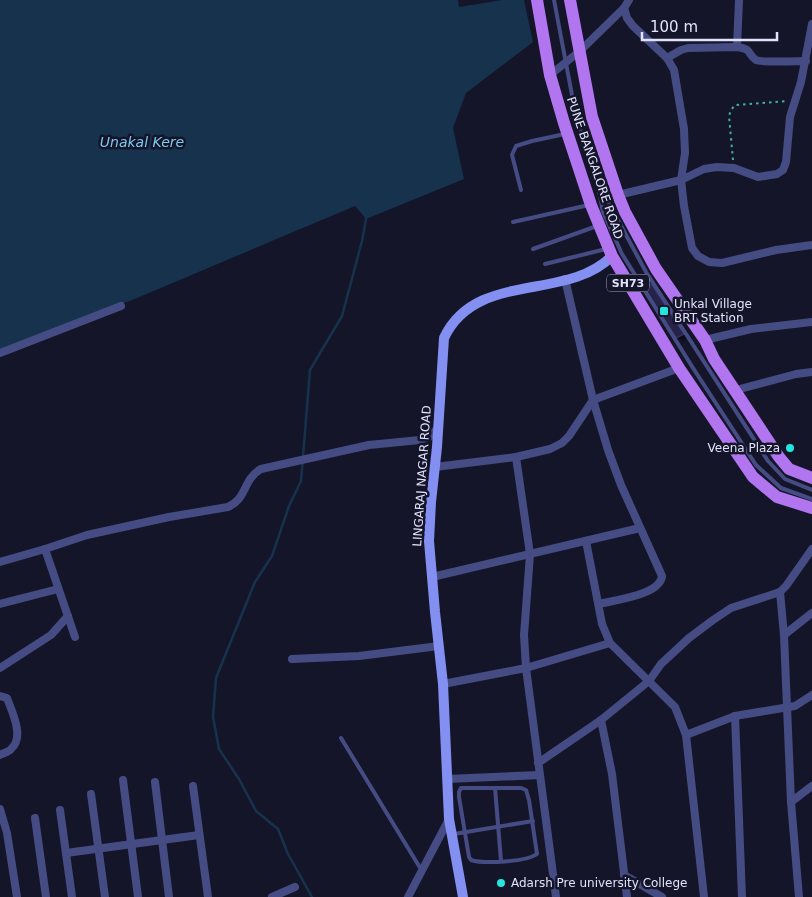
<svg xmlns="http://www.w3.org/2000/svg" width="812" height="897" font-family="'DejaVu Sans',sans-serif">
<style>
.water{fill:#16324d}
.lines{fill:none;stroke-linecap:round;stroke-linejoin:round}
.stream{stroke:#16324d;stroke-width:2.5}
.building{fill:#252349;stroke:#3b3872;filter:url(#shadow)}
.path{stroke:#40b19a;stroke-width:2;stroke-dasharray:2.5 4;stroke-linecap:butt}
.lane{stroke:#454c84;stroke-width:4}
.street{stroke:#454c84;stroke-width:8}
.secondary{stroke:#8390f1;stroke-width:10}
.primary{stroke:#b075ef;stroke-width:12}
.lane-bridge{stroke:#454c84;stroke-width:4}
.poi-dot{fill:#24e6de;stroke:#15152a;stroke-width:2}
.labels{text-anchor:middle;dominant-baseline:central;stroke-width:5;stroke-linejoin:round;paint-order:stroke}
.shield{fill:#15152a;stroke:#a4a4bd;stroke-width:1}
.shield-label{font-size:11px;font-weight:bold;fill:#e1e2fc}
.street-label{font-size:12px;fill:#e1e2fc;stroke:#15152a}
.poi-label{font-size:12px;fill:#e1e2fc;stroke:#15152a;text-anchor:start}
.water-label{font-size:14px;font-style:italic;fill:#7bcaf0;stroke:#15152a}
</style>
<defs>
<filter id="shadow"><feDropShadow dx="4.5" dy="2.5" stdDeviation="2.5" flood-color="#0009"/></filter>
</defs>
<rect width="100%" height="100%" fill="#15152a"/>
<!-- water -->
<polygon class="water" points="0,0 458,0 459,7 502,0 524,0 533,42 466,93 453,128 464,179 366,219 355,206 137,298 0,352"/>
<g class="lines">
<!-- stream -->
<polyline class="stream" points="312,897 288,854 278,829 256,811 239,779 219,749 213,717 216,678 255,582 272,556 289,506 301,481 310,370 342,316 362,241 366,219"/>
</g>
<!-- building -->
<polygon class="building" points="651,284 684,334 676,338 644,287"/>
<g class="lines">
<!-- path -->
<polyline class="path" points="733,160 729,116 731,110 735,105 788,101"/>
<!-- lane -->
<g class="lane">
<polyline points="597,181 603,212 622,254 693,368 756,465 781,488 812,499"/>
<polyline points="599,185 646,272 768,461 785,479 812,490"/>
<polyline points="521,190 512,155 516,146 532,141 565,134"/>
<polyline points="513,222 589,205"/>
<polyline points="533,249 597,226"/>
<polyline points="545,264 606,249"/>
<polyline points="341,738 422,871"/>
<path d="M461 788H521L526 790 529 800 537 854C526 862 484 864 471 860L469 857 459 797V792Z"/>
<polyline points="495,788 501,861"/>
<polyline points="454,834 533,821"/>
</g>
<!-- street -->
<g class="street">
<polyline points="624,8 627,18 633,26 667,58 674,70 684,129 685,153 681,180 684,206 692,248 698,256 709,262 722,263 776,250 812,245"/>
<polyline points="737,47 739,0"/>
<path d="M667 58 681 50 688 48 737 47C753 49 747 54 756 60 762 63 797 61 806 61"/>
<polyline points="550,75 580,51 624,8 629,0"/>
<polyline points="618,195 681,180 704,169 717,167 734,168 758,177 777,174 783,170 786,162 790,117 801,82 812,24"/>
<path d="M565 279 593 400 608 450 621 485 662 576C660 595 615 600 599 604"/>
<polyline points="705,340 751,329 812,322"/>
<polyline points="0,353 121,306"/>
<polyline points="736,390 796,374 812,372"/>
<polyline points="516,457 530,554 524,635 526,668 556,897"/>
<polyline points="435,467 516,457 550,449 562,443 569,436 593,400 679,368"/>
<polyline points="586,541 602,624 610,643 675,707 686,735 704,897"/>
<polyline points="45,549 75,637"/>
<path d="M0 562 45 549 87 535 169 517 228 507C247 499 243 479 261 469L369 445 420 440 429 437 438 428"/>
<polyline points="432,577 640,528"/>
<polyline points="780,592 784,635 791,802 799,897"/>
<polyline points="0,604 58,589"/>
<polyline points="784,635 812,613"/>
<polyline points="292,659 359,656 439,646"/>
<polyline points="0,668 51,635 68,616"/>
<polyline points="443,684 526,668 610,643"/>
<path d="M0 696 7 698C12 712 25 737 11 749 9 752 3 753 0 755"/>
<polyline points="735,716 742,897"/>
<polyline points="601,720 612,774 627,897"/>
<polyline points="686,735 735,716 795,706 812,695"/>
<polyline points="538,763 601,720 649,681 661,664 689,638 713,620 731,608 780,592 786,586 812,549"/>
<polyline points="447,779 540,775"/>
<polyline points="123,780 138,897"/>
<polyline points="155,782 169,897"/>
<polyline points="193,786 208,897"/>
<polyline points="91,794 105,897"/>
<polyline points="791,802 812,786"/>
<polyline points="0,809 7,833 17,897"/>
<polyline points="60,810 72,897"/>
<polyline points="35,818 46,897"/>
<polyline points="66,853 199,835"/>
<polyline points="624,875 662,897"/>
<polyline points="272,897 295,887"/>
<polyline points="408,897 449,819"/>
</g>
<!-- secondary -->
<path class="secondary" d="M463 897 449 819 443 684 435 612 429 541 431 502 437 447 444 338C476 270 567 302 612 256"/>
<!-- primary -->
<g class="primary">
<polyline points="537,0 550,75 564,123 591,205 612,256 679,368 753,477 777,497 812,508"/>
<polyline points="570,0 592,117 618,195 625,212 656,269 705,340 714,359 779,457 789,469 812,478"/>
</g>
<!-- lane-bridge -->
<polyline class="lane-bridge" points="554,0 576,116 597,181"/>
</g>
<!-- markers -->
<g class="poi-dot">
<rect x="659" y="306" width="10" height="10" rx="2.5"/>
<circle cx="790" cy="448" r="5"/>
<circle cx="501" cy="883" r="5"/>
</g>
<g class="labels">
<!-- shield labels -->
<rect class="shield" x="607" y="274.5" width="42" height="17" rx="4"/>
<g class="shield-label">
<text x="628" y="283">SH73</text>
</g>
<!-- street labels -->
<g class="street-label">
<text transform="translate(595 168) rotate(71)">PUNE BANGALORE ROAD</text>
<text transform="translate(422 476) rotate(-86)">LINGARAJ NAGAR ROAD</text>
</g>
<!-- poi labels -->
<g class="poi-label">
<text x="674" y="304">Unkal Village<tspan x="674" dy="14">BRT Station</tspan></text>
<text x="780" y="448" text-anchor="end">Veena Plaza</text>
<text x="511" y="883">Adarsh Pre university College</text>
</g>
<!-- water labels -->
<g class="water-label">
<text x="142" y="142">Unakal Kere</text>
</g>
</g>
<!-- scale -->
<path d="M642 32v8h135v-8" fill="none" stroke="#e1e2fc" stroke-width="2.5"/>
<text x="650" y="32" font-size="15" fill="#e1e2fc" stroke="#15152a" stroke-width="4" paint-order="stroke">100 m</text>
</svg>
